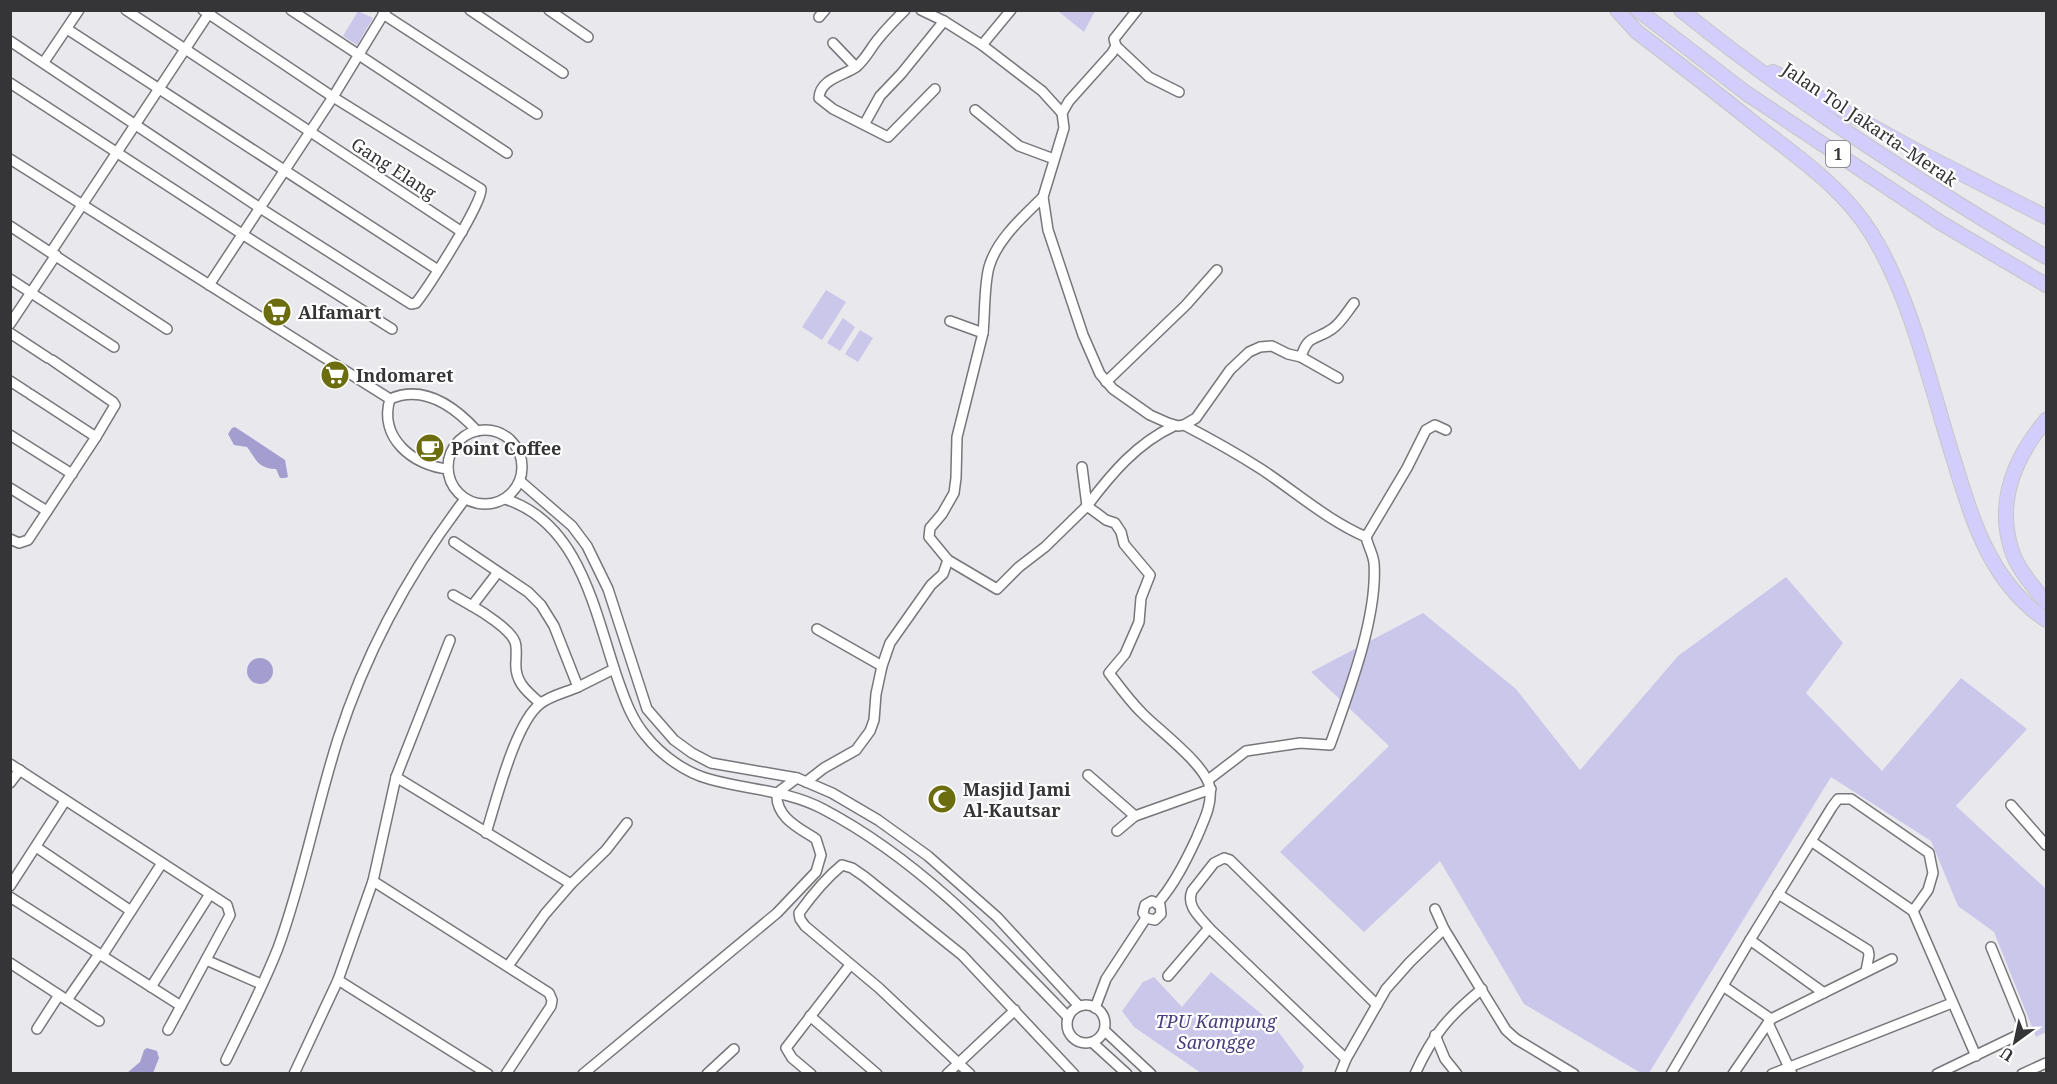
<svg xmlns="http://www.w3.org/2000/svg" width="2057" height="1084" font-family="'Noto Serif',serif">
<style>
.green{fill:#cbc7eb}
.water{fill:#a49dd0}
.lines{fill:none;stroke-linecap:round;stroke-linejoin:round}
.minor-casing{stroke:#77777b;stroke-width:12}
.highway-casing{stroke:#c6c6c7;stroke-width:16}
.minor{stroke:#fff;stroke-width:9}
.highway{stroke:#d3cdfc;stroke-width:14}
.labels{text-anchor:middle;dominant-baseline:central;stroke-width:4.5;stroke-linejoin:round;paint-order:stroke}
.shield{fill:#fff;stroke:#727273;stroke-width:1.5}
.shield-label{font-size:16px;font-weight:bold;fill:#353537}
.street-label{font-size:18px;fill:#353537;stroke:#fff}
.poi-label{font-size:18px;font-weight:bold;fill:#353537;stroke:#fff;text-anchor:start}
.park-label{font-size:18px;font-style:italic;fill:#4b3e7e;stroke:#fff}
</style>
<rect width="100%" height="100%" fill="#e9e8ed"/>
<!-- green -->
<g class="green">
<polygon points="358,11 373,18 357,45 343,36"/>
<polygon points="1058,11 1095,11 1084,32"/>
<polygon points="826,290 846,302 822,340 802,327"/>
<polygon points="843,318 855,327 840,351 827,343"/>
<polygon points="860,330 873,338 858,362 845,354"/>
<polygon points="1786,577 1843,643 1806,693 1882,771 1961,678 2027,729 1956,806 2046,889 2046,1032 2036,1037 1994,932 1958,906 1931,841 1831,777 1649,1073 1641,1073 1524,1004 1440,861 1364,932 1280,852 1389,746 1311,672 1423,613 1516,689 1580,770 1678,656"/>
<polygon points="1211,972 1271,1022 1304,1066 1301,1073 1201,1073 1134,1027 1122,1011 1143,982 1154,977 1182,1007"/>
</g>
<!-- water -->
<g class="water">
<path d="M235 427 285 460 288 477 285 478H280L276 469C257 468 257 460 247 447L234 445 228 434 232 428Z"/>
<circle cx="260" cy="671" r="13"/>
<polygon points="147,1048 157,1051 159,1058 153,1073 127,1073 140,1062 144,1050"/>
</g>
<g class="lines">
<!-- minor casing -->
<g class="minor-casing">
<g id="minor">
<polyline points="126,10 462,232"/>
<polyline points="291,10 507,153"/>
<polyline points="470,10 563,73"/>
<polyline points="549,10 588,37"/>
<path d="M905 10C896 19 887 28 879 38 871 47 866 59 856 67 843 76 820 79 819 98L833 109 888 137 935 89"/>
<polyline points="921,10 944,21 982,45 1042,91 1062,113 1064,128 1043,197 1048,230 1083,335 1100,374 1113,389 1150,415 1168,423 1178,426 1184,425 1196,418 1230,370 1249,352 1260,347 1272,346 1288,354 1301,357 1338,378"/>
<polyline points="383,14 537,114"/>
<polyline points="819,17 825,10"/>
<polyline points="67,29 438,270"/>
<path d="M10 41 260 208 411 304 416 303C427 289 484 201 481 189L333 97 203 10"/>
<polyline points="833,43 856,67"/>
<polyline points="982,45 1011,10"/>
<polyline points="1116,46 1149,77 1179,92"/>
<polyline points="44,62 79,10"/>
<polyline points="10,83 242,234 392,329"/>
<polyline points="975,110 1019,146 1054,159"/>
<polyline points="1062,113 1069,101 1112,53 1116,46 1114,39 1137,10"/>
<polyline points="865,123 880,96 901,74 944,21"/>
<polyline points="10,159 390,399"/>
<polyline points="10,226 167,329"/>
<polyline points="51,252 211,10"/>
<polyline points="10,279 114,347"/>
<polyline points="209,285 333,97 386,10"/>
<polyline points="10,324 56,255"/>
<polyline points="10,333 48,358"/>
<path d="M983 333C985 314 984 285 989 267 997 239 1023 217 1043 197"/>
<path d="M1301 357C1308 334 1315 341 1332 329 1341 323 1347 312 1354 303"/>
<polyline points="10,381 27,392"/>
<polyline points="1106,382 1186,305 1217,270"/>
<polyline points="30,394 96,437"/>
<path d="M390 399C378 438 414 466 448 469"/>
<path d="M390 399C424 384 455 407 477 431"/>
<path d="M1184 425C1211 439 1236 453 1261 469 1296 492 1327 520 1366 537 1368 546 1373 554 1374 563 1378 617 1348 694 1330 745L1300 743 1246 751 1208 780"/>
<circle cx="485" cy="467" r="37"/>
<polyline points="10,435 72,474"/>
<polyline points="1082,467 1087,506"/>
<polyline points="520,481 572,526 587,546 608,589 647,709 674,740 692,753 711,763 797,778 832,793 878,820 928,856 997,917 1079,1006"/>
<polyline points="10,488 47,511"/>
<path d="M505 499C581 523 595 614 618 680 625 700 632 720 646 736 661 755 686 773 709 779 747 790 787 790 823 809 920 860 993 939 1068 1017"/>
<path d="M1087 506C1111 474 1137 443 1174 426"/>
<polyline points="1366,537 1407,468 1426,430 1435,425 1446,430"/>
<polyline points="10,539 19,543 28,540 96,437 115,405 113,402 52,360"/>
<path d="M454 542 528 592 541 605 554 626 578 687C567 692 549 696 540 704 515 723 496 802 486 833"/>
<path d="M948 560 997 589 1019 567 1045 547 1087 506 1106 520 1115 523 1121 532 1124 544 1150 575 1141 598 1139 622 1125 654 1109 673C1119 686 1129 700 1141 712 1158 730 1208 766 1210 789 1212 806 1203 822 1197 837 1186 861 1174 885 1157 904"/>
<path d="M498 572 472 606C483 612 511 630 515 642 517 647 516 655 516 661 514 681 526 691 540 703"/>
<polyline points="453,595 472,606"/>
<polyline points="817,629 882,666"/>
<polyline points="578,687 614,669"/>
<polyline points="10,764 227,905 230,915 168,1030"/>
<polyline points="1088,775 1135,816"/>
<polyline points="396,777 571,884"/>
<polyline points="806,782 824,768 856,750 870,731 874,720 876,694 882,666 890,643 931,585 943,574 948,560 929,537 930,528 942,514 954,493 956,478 957,437 983,333 950,321"/>
<polyline points="10,783 20,770"/>
<polyline points="2011,805 2046,845"/>
<polyline points="1117,831 1135,816 1211,789"/>
<polyline points="1811,841 1913,911"/>
<polyline points="36,847 131,911"/>
<polyline points="373,881 549,993 552,1000 551,1006 506,1074"/>
<polyline points="10,886 65,801"/>
<polyline points="1778,894 1868,950 1869,955 1866,971"/>
<polyline points="10,897 181,1006"/>
<polyline points="1435,909 1444,929 1506,1030 1516,1039 1574,1074"/>
<polyline points="1750,940 1824,993"/>
<polyline points="102,956 162,863"/>
<polyline points="206,960 261,984"/>
<polyline points="10,963 99,1021"/>
<polyline points="508,966 545,914 571,884 606,850 627,823"/>
<polyline points="1168,976 1209,928"/>
<polyline points="338,980 488,1074"/>
<polyline points="1723,986 1771,1019"/>
<polyline points="151,987 210,894"/>
<polyline points="67,1000 99,954"/>
<circle cx="1086" cy="1024" r="19"/>
<polyline points="1095,1008 1106,979 1146,918 1143,913 1145,905 1152,901 1160,905 1161,914 1155,920 1146,918"/>
<polyline points="810,1016 877,1074"/>
<polyline points="1771,1019 1892,959"/>
<polyline points="1770,1021 1768,1023 1792,1074"/>
<polyline points="37,1029 59,995"/>
<polyline points="1105,1031 1151,1074"/>
<polyline points="1435,1035 1445,1059 1457,1074"/>
<polyline points="1093,1043 1127,1074"/>
<path d="M1346 1059 1209 928C1199 916 1186 906 1192 891L1214 863 1224 858 1230 860 1377 1005"/>
<path d="M226 1060C244 1023 263 986 278 948 303 880 316 808 338 739 366 652 410 571 465 499"/>
<polyline points="294,1074 338,980 373,881 396,777 450,640"/>
<path d="M583 1074 777 913 816 872 821 855 816 839C799 828 775 817 777 793L797 778"/>
<polyline points="707,1074 734,1049"/>
<polyline points="811,1074 792,1058 786,1048 850,965"/>
<polyline points="947,1074 1015,1010"/>
<path d="M970 1074 879 988 805 926 800 919 799 913C812 895 825 879 842 865L852 868 865 877 962 955 1074 1074"/>
<polyline points="1340,1074 1346,1059 1386,989 1410,962 1444,929"/>
<path d="M1415 1074C1433 1034 1449 1016 1482 989"/>
<polyline points="1671,1074 1750,940 1832,807 1838,799 1851,799 1929,853 1933,873 1928,890 1913,911 1976,1056"/>
<polyline points="1733,1074 1768,1023"/>
<polyline points="1772,1074 1952,1003"/>
<polyline points="1937,1074 2020,1034 2022,1027 2020,1018 1991,947"/>
<polyline points="2022,1074 2046,1063"/>
</g>
</g>
<!-- highway casing -->
<g class="highway-casing">
<g id="highway">
<path d="M1617 10 1637 32C1678 63 1719 95 1759 127 1799 158 1844 189 1871 233 1910 295 1930 383 1952 454 1972 518 1988 580 2046 620"/>
<polyline points="1638,10 1746,93 1941,223 2046,285"/>
<path d="M1681 10C1796 103 1920 182 2046 257"/>
<polyline points="1773,72 1915,150 2046,217"/>
<path d="M2046 420C2016 456 1996 499 2011 548 2017 569 2033 586 2046 602"/>
</g>
</g>
<!-- minor -->
<use href="#minor" class="minor"/>
<!-- highway -->
<use href="#highway" class="highway"/>
</g>
<!-- icons -->
<defs>
<g id="supermarket-disc" transform="scale(1.5)"><circle r="9.5" fill="#6b6d0e" stroke="#fff"/><path d="M-6-5.5h2.5l.6 2H6L4.5 2H-2.5L-4.4-4H-6ZM-1.5 3.2a1.3 1.3 0 1 0 .1 0ZM3 3.2a1.3 1.3 0 1 0 .1 0Z" fill="#fff"/></g>
<g id="cafe-disc" transform="scale(1.5)"><circle r="9.5" fill="#6b6d0e" stroke="#fff"/><path d="M-5.5-4.5H6V0H3Q3 3.5 0 3.5H-2.5Q-5.5 3.5-5.5 0ZM3-3.2v2h1.7v-2ZM-6 4.5H4V6H-6Z" fill="#fff"/></g>
<g id="mosque-disc" transform="scale(1.5)"><circle r="9.5" fill="#6b6d0e" stroke="#fff"/><path d="M3.5-4.9A6 6 0 1 0 3.5 4.9A5 5 0 1 1 3.5-4.9Z" fill="#fff"/></g>
</defs>
<g fill-rule="evenodd">
<use href="#supermarket-disc" x="277" y="312"/>
<use href="#supermarket-disc" x="335" y="375"/>
<use href="#cafe-disc" x="430" y="448"/>
<use href="#mosque-disc" x="942" y="799"/>
</g>
<g class="labels">
<!-- shield labels -->
<rect class="shield" x="1826" y="141" width="24" height="26" rx="4.5"/>
<g class="shield-label">
<text x="1838" y="154">1</text>
</g>
<!-- street labels -->
<g class="street-label">
<text transform="translate(1870 124) rotate(34)">Jalan Tol Jakarta–Merak</text>
<text transform="translate(394 168) rotate(33)">Gang Elang</text>
</g>
<!-- poi labels -->
<g class="poi-label">
<text x="298" y="312">Alfamart</text>
<text x="356" y="375">Indomaret</text>
<text x="451" y="448">Point Coffee</text>
<text x="963" y="789">Masjid Jami<tspan x="963" dy="21">Al-Kautsar</tspan></text>
</g>
<!-- park labels -->
<g class="park-label">
<text x="1216" y="1021">TPU Kampung<tspan x="1216" dy="21">Sarongge</tspan></text>
</g>
</g>
<!-- border -->
<rect width="2057" height="1084" fill="none" stroke="#353537" stroke-width="24"/>
<!-- north arrow -->
<g transform="translate(2015 1042) rotate(213)" stroke="#ffffff" stroke-width="4.5" paint-order="stroke">
<path d="M0-4.5L10 22L0 15L-10 22Z" fill="#353537"/>
<text y="-9" font-size="16" font-weight="bold" text-anchor="middle" fill="#353537">U</text>
</g>
</svg>
